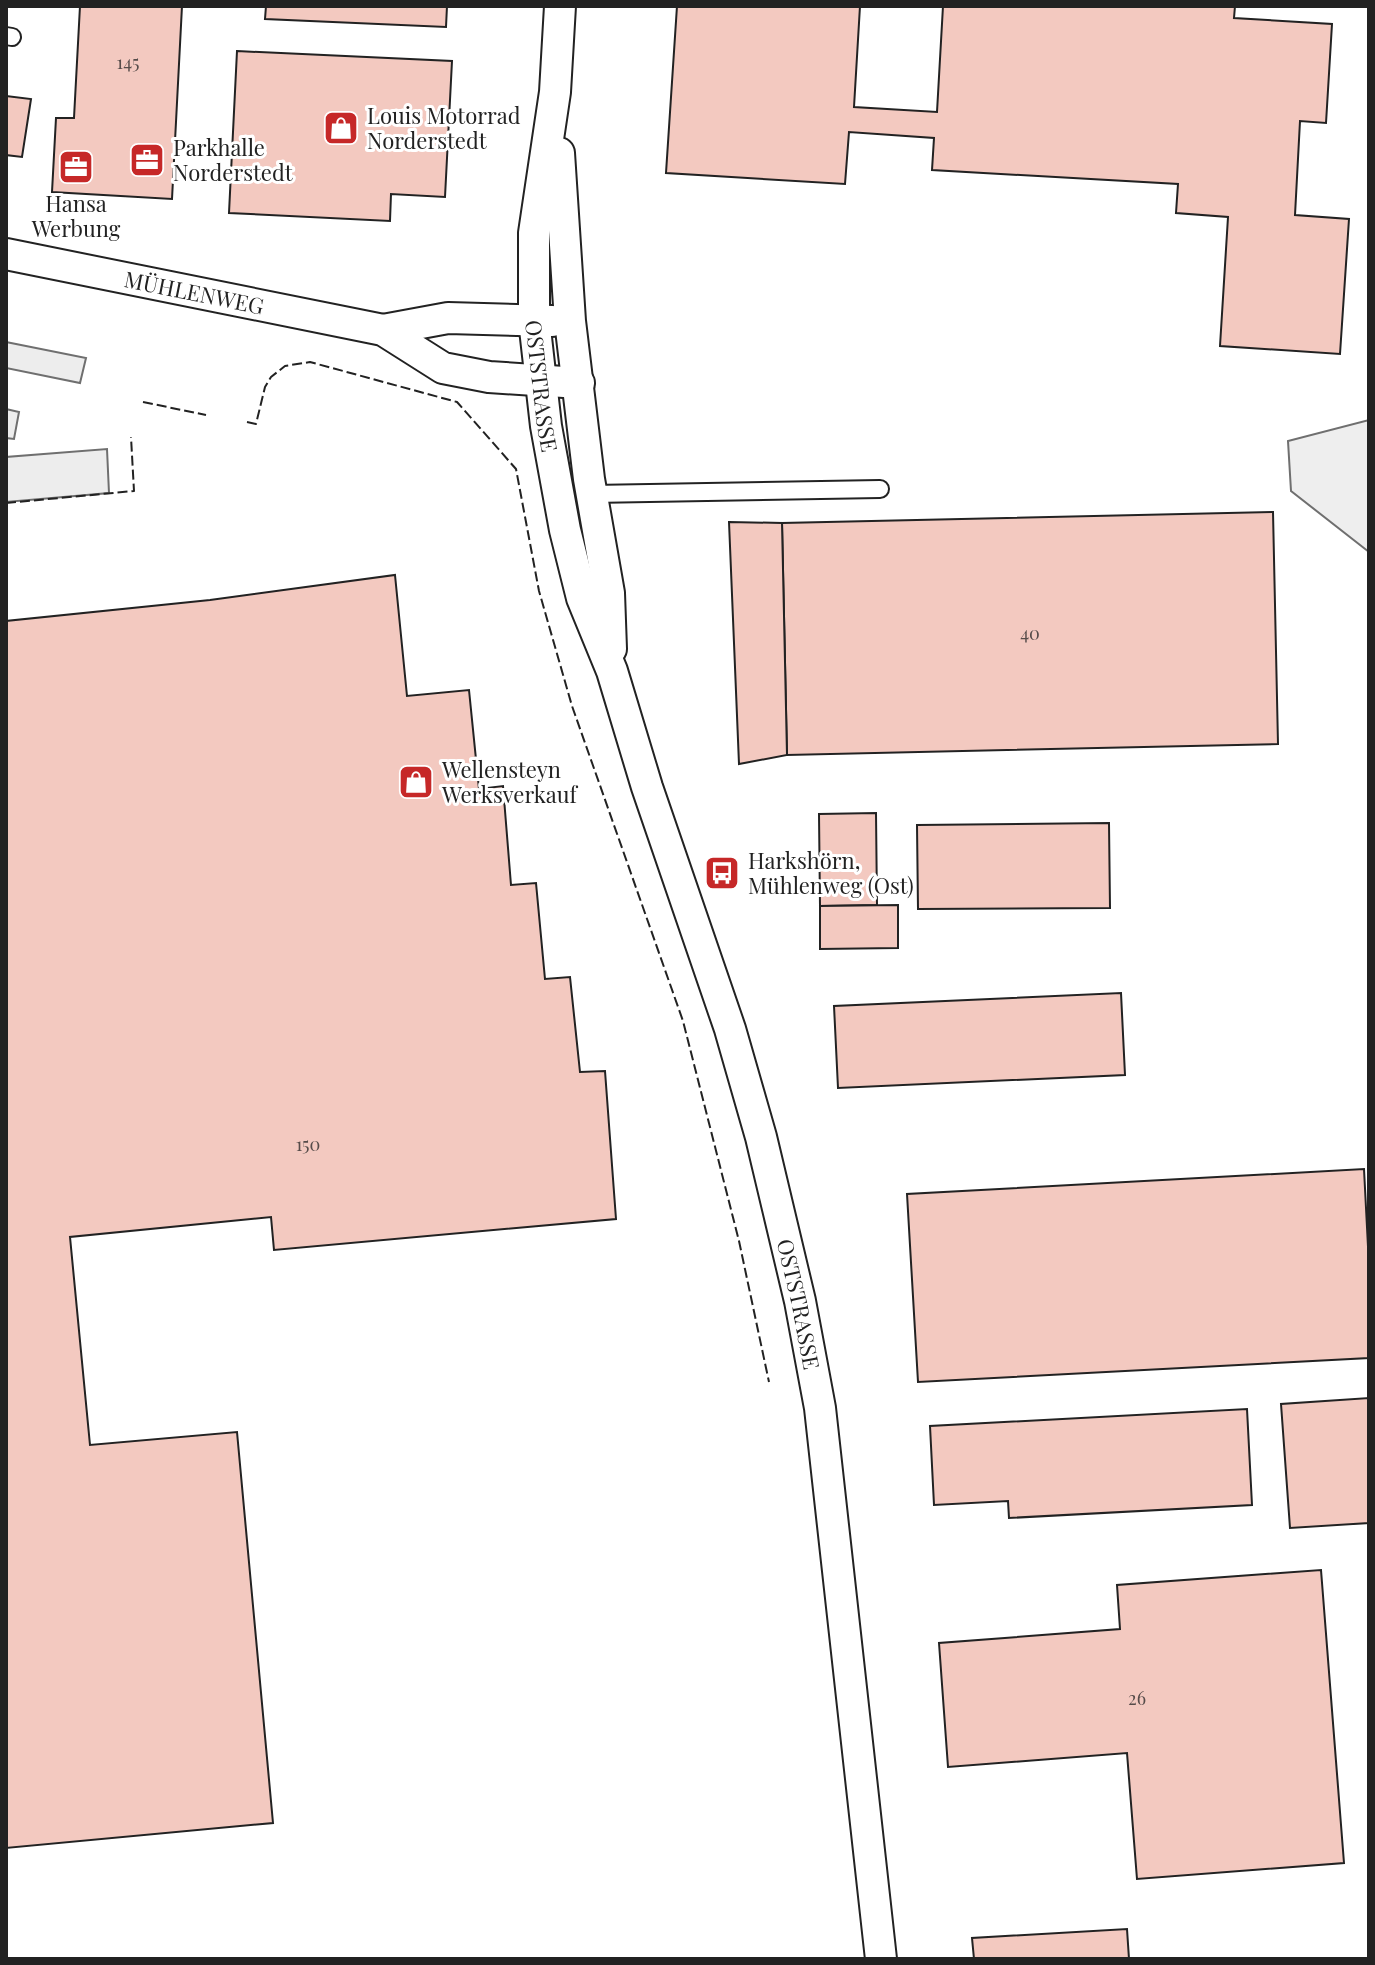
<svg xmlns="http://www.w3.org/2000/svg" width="1375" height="1965" font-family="'Playfair Display',serif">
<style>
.green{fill:#eee;stroke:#6f6f6f;stroke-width:2}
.parking{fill:#ededed;stroke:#6f6f6f;stroke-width:2}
.building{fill:#f3c9c0;stroke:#222;stroke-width:2}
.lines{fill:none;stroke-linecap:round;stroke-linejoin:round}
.service-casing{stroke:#222;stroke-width:20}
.minor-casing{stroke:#222;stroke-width:34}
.service{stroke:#fff;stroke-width:16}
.minor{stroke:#fff;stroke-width:30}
.fence{stroke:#222;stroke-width:2;stroke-dasharray:10 4;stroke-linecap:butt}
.labels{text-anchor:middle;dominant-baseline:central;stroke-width:6;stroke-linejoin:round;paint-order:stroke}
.number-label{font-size:18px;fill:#564c4a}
.poi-label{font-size:22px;fill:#222;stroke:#fff;text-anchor:start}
.street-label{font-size:22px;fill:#222;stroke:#fff}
</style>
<rect width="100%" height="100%" fill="#fff"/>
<!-- green -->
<polygon class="green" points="1369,420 1369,552 1291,491 1288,441"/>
<!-- parking -->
<g class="parking">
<polygon points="6,342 86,358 80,383 6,368"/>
<polygon points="6,409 19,412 14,439 6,438"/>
<polygon points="107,449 109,493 6,502 6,457"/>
</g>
<!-- building -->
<g class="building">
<polygon points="80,6 182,6 172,199 52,192 56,118 74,118"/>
<polygon points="266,6 447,6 446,27 265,19"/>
<polygon points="677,6 860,6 854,107 937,112 943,6 1235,6 1234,18 1332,24 1326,123 1300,121 1295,215 1349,219 1340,354 1220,346 1228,217 1176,213 1178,184 932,170 934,138 849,132 845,184 666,173"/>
<polygon points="237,51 452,61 445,197 391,194 390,221 229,213"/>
<polygon points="6,96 31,99 22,157 6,155"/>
<polygon points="1273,512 1278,744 787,755 782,523"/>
<polygon points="729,522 782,523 787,755 739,764"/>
<polygon points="395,575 407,696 469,690 479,789 503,786 511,885 536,883 545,979 570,977 580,1072 605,1071 616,1219 274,1250 271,1217 70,1237 90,1445 237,1432 273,1823 6,1848 6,621 210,600"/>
<polygon points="876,813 877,905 820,906 819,814"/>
<polygon points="1109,823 1110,908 918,909 917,825"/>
<polygon points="898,905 898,948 820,949 820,906"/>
<polygon points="1121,993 1125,1075 838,1088 834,1006"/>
<polygon points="1364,1169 1369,1266 1369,1358 918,1382 907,1194"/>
<polygon points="1369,1398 1369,1523 1290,1528 1281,1404"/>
<polygon points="1247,1409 1252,1505 1009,1518 1008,1501 934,1505 930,1426"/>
<polygon points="1321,1570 1344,1863 1137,1879 1127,1753 948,1767 939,1643 1120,1629 1117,1585"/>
<polygon points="1127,1929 1129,1959 974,1959 972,1938"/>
</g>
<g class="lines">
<!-- service casing -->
<g class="service-casing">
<g id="service">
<polyline points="6,36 12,37"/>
<polyline points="592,494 880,489"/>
</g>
</g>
<!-- minor casing -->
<g class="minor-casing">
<g id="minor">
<path id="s1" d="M560 6 555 92 534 233V320L546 426 565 530 582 598 612 671 647 787 730 1029 761 1137 800 1301 820 1408 881 1959"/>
<polyline points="559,153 570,321 589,479 609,593 611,649"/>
<path id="s2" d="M6 254 383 330 443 368 489 377 579 383"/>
<polyline points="383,330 448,318 552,321"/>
</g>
</g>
<!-- service -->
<use href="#service" class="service"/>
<!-- minor -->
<use href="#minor" class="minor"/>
<!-- fence -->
<g class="fence">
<polyline points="143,402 206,415"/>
<polyline points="247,422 256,424 265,387 271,377 285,366 310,362 457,402 516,469 539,591 572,706 683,1021 739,1241 769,1382"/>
<polyline points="6,503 134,491 131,437"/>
</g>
</g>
<!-- icons -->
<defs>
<g id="shop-square" transform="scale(1.8)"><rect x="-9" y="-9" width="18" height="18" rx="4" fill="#c62828" stroke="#fff"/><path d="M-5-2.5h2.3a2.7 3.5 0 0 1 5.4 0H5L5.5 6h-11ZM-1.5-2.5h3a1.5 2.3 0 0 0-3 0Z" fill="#fff"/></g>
<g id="office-square" transform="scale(1.8)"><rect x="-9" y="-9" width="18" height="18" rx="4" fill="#c62828" stroke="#fff"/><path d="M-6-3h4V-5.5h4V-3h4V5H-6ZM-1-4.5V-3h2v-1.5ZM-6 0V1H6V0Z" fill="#fff"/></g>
<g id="bus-square" transform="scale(1.8)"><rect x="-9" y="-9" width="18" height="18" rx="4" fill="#c62828" stroke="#fff"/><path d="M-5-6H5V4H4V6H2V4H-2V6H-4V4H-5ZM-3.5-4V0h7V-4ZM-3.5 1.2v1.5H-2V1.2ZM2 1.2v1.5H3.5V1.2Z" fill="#fff"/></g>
</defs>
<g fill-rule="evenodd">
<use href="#shop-square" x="341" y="128"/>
<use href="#office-square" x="147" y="160"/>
<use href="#office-square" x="76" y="167"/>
<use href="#shop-square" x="416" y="782"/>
<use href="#bus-square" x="722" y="873"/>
</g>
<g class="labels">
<!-- number labels -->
<g class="number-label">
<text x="128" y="62">145</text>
<text x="1030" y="633">40</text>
<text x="308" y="1144">150</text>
<text x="1137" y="1698">26</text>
</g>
<!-- poi labels -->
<g class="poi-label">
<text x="367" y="115">Louis Motorrad<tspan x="367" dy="25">Norderstedt</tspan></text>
<text x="173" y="147">Parkhalle<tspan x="173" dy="25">Norderstedt</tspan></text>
<text x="76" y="203" text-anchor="middle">Hansa<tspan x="76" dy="25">Werbung</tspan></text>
<text x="442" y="769">Wellensteyn<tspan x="442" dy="25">Werksverkauf</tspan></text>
<text x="748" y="860">Harkshörn,<tspan x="748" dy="25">Mühlenweg (Ost)</tspan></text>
</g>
<!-- street labels -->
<g class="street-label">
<text stroke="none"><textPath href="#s2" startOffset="192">MÜHLENWEG</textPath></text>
<text stroke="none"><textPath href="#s1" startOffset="382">OSTSTRASSE</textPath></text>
<text stroke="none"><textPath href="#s1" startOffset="1338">OSTSTRASSE</textPath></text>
</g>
</g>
<!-- border -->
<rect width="1375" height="1965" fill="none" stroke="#222222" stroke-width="16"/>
</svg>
